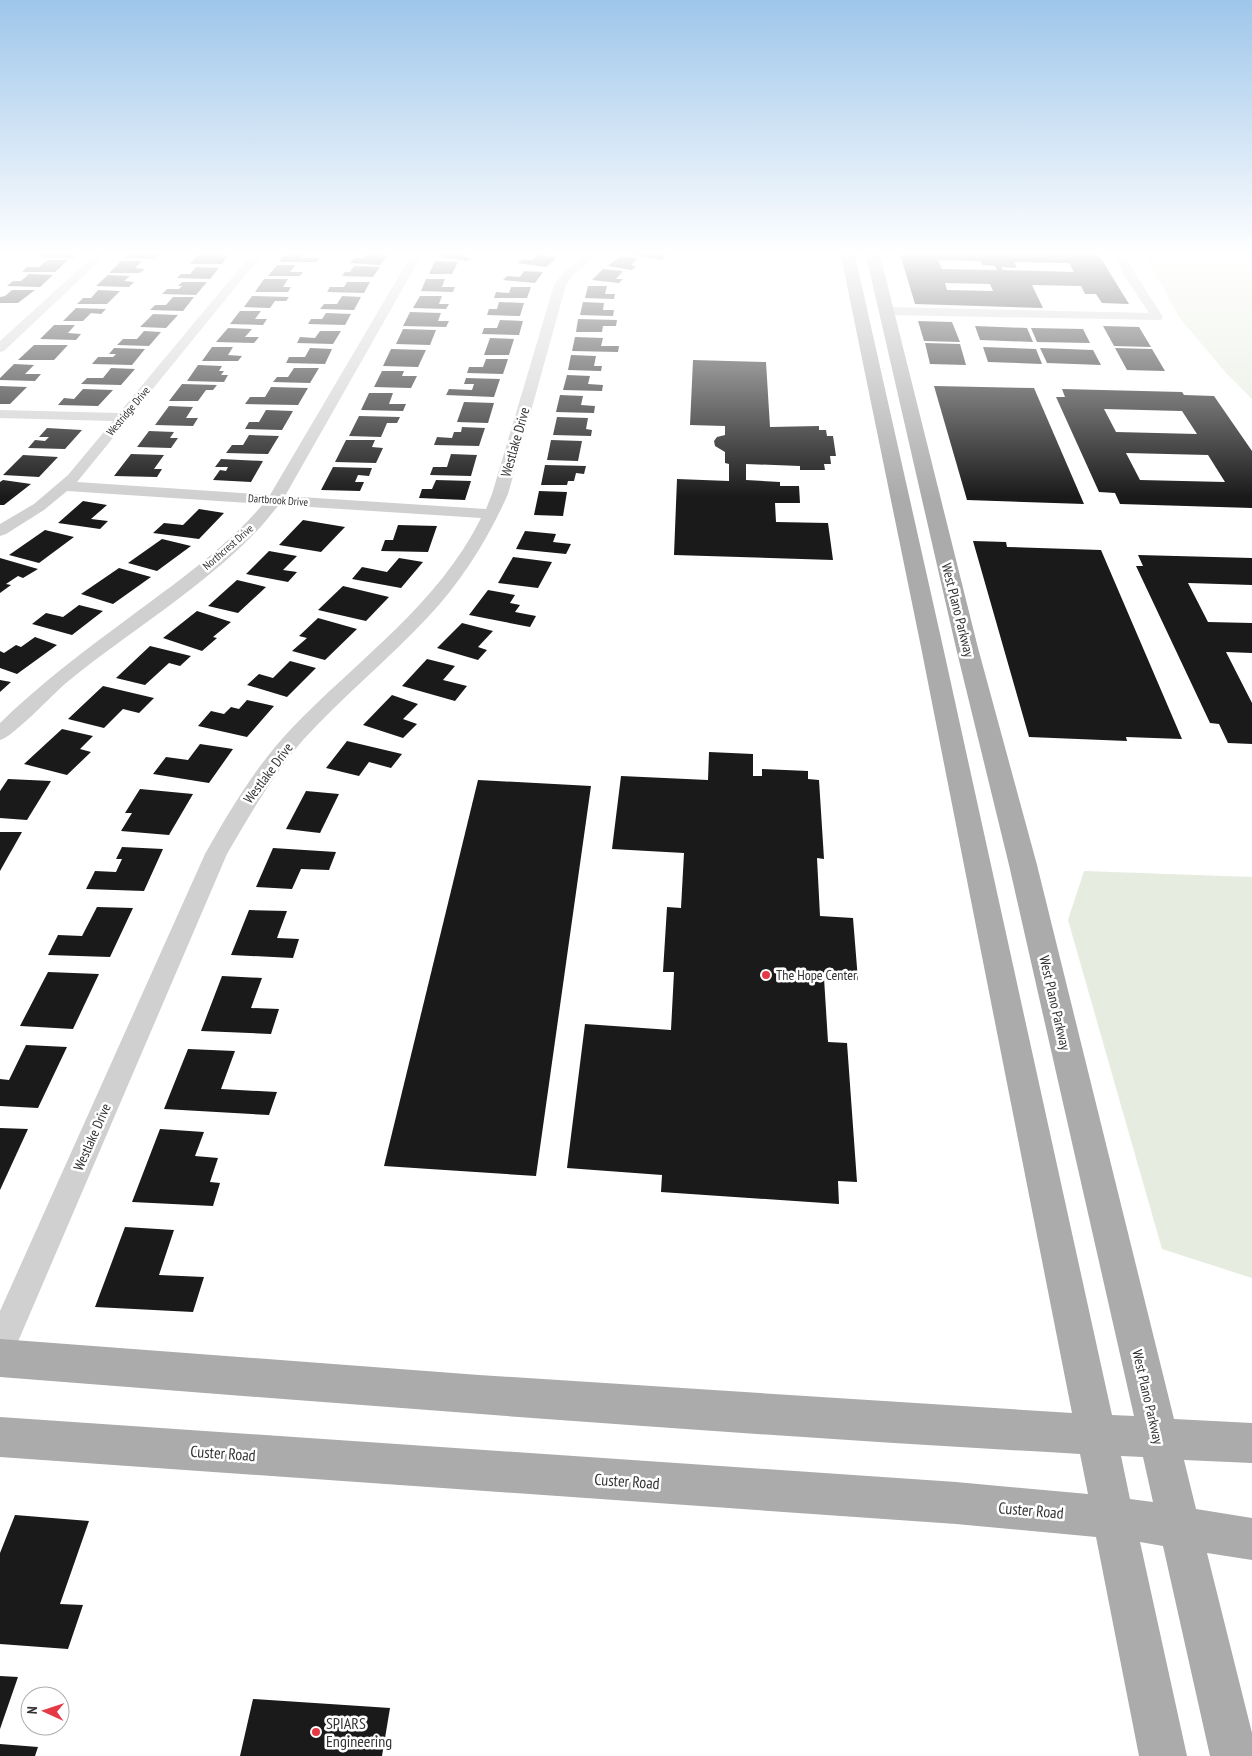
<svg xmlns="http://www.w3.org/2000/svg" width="1252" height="1756" font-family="'PT Sans Narrow',sans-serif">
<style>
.green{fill:#e6ecdf}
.building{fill:#1a1a1a;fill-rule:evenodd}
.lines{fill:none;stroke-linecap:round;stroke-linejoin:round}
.minor{fill:#d0d0d0;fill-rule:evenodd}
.major{fill:#ababab;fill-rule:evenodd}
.poi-dot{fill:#e63946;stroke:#fff;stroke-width:2}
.labels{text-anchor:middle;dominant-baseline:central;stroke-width:5;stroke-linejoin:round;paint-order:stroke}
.far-street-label{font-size:11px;fill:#333;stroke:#fff}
.street-label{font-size:14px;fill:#333;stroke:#fff}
.poi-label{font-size:14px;fill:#333;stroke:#fff;text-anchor:start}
.near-street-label{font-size:16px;fill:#333;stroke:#fff}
.near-poi-label{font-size:16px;fill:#333;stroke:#fff;text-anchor:start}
</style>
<rect width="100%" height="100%" fill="#fff"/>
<!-- green -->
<g class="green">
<polygon points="1143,251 1252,251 1252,399 1226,373 1179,317"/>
<polygon points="1084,871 1252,877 1252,1278 1162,1249 1068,920"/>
</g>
<!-- building -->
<g class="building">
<polygon points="61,251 80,251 73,258 40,257 45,253 59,253"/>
<polygon points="132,251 152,251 149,254 160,254 155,259 125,258"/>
<polygon points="286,251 305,251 301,258 320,258 317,262 279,262"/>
<polygon points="368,251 390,252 380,265 350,263 354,258 363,258"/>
<polygon points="448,251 471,251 464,257 471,258 467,261 440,257"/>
<polygon points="632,251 654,251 652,253 667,255 661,260 628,254"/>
<path d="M899 251 1097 252 1129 304 1102 303 1096 294H1085L1081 286 1032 285 1043 308 915 304ZM938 260 980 261 982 265 995 266 997 270 942 269ZM1014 262 1069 263 1074 272 1003 270 1001 267 1017 268ZM945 283 990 284 993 291 947 290Z"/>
<polygon points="199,253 230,253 222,264 190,264"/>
<polygon points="539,254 558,257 546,267 517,263 523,259 532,260"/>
<polygon points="620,256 638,258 631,265 636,266 632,270 608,266"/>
<polygon points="47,260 68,260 55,272 22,272 27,267 39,267"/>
<polygon points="121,261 142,261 135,268 145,269 140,273 109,273"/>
<polygon points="435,261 458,262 452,274 429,274"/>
<polygon points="277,265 295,265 290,272 303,272 300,276 268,276"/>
<polygon points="354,266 380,267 373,277 342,276 345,272 350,272"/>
<polygon points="196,267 219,268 210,279 177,278 181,274 190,274"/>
<polygon points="603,269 623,271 616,279 623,279 619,283 592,280"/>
<polygon points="524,271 543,272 535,283 503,280 507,276 520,277"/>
<polygon points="29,274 53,275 40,287 7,286 13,281 21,281"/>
<polygon points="108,275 130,276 124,281 134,282 129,287 96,286"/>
<polygon points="264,279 288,279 283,287 291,287 288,292 255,292"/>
<polygon points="426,279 445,279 442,287 455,287 453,292 421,291"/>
<polygon points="182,282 207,282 196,295 162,294 167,289 179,289 182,286 178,286"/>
<polygon points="347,282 370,282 364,293 327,292 330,287 344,287"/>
<polygon points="588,286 607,286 605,294 615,294 614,299 585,298"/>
<polygon points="511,287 531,287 527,298 494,298 496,292 509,293"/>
<polygon points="12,290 35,290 18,303 0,303 0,297 5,296"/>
<polygon points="98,290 120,291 107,304 77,304 83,298 91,298"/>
<polygon points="252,296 289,297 286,301 275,301 270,308 244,307"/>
<polygon points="342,296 361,297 354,310 320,309 324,304 337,304"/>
<polygon points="420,296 442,296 439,304 449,304 446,309 413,308"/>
<polygon points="173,297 194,297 183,311 150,310 155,305 166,305"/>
<polygon points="499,302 524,303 520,316 487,315 489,309 497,309"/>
<polygon points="583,302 604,303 603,310 614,310 613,316 580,315"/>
<polygon points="76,308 106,309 101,314 91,313 83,321 63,321"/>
<polygon points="240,311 261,311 255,319 267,319 263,325 230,324"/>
<polygon points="410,312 441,313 438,321 449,321 446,327 403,326"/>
<polygon points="326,313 351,314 345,325 308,324 311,319 322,319"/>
<polygon points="153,314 178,315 166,328 140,327"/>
<polygon points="578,319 617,320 616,326 603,326 602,332 576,332"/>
<polygon points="500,320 523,321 519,335 482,334 484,328 497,328"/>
<polygon points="918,321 952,322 960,342 924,341"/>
<polygon points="54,325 75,325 68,333 81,334 76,340 40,339"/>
<polygon points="975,326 1027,328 1033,342 980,340"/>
<polygon points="1103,326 1139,327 1151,347 1114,346"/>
<polygon points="228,328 252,329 245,337 259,337 254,343 216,342"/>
<polygon points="1031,328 1083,329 1090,343 1037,342"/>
<polygon points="403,329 436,330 430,345 396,344"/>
<polygon points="144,331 161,332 149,346 117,345 123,339 137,339"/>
<polygon points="320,331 341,331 333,344 297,343 300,337 315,338"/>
<polygon points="575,337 603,338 601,346 619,346 618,352 572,351"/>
<polygon points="490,338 514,339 509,355 484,355"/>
<polygon points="925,343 960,344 966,365 930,364"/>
<polygon points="34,345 68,345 54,360 18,360"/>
<polygon points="212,347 233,347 228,355 242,356 238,361 202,361"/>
<polygon points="983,347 1036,349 1042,364 988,362"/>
<polygon points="114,348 145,349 132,365 92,364 98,357 113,357 116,354 109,354"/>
<polygon points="310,348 332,349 325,364 286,363 289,357 305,357"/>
<polygon points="1040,348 1093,350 1101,365 1047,363"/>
<polygon points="1115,348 1152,349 1165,371 1127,370"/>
<polygon points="391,349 426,350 418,367 383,366"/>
<polygon points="571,355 596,356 594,366 602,366 601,371 568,370"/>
<polygon points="486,359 508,359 503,374 467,373 469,367 483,367"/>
<polygon points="693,360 766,362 770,427 819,426 819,430 826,430 827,436 833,436 836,456 830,456 831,464 824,464 825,470 800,470 800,466 746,464 746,480 780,482 780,486 799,486 800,503 775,503 776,522 828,523 833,560 674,555 677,479 729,481 729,464 725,463 725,452 715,446 714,441 717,437 725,435 725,426 690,425"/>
<polygon points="14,364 34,365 25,374 41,374 35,381 0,380 0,378"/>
<polygon points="198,365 222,366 219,371 224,371 221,375 228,375 224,382 187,381"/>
<polygon points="111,368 135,369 121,385 81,384 87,378 103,378"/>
<polygon points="294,368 319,368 310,383 273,382 277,377 288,377"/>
<polygon points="382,371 404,371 402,376 417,376 411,388 374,387"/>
<polygon points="567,375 590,376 588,384 603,385 602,391 563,390"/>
<polygon points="466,378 500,379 494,397 446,395 449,389 472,390 474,384 464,384"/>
<polygon points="182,384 217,385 213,390 206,390 198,401 169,401"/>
<polygon points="0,386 27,387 10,404 0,404"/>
<polygon points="934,386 1034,388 1084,504 967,500"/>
<polygon points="271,387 308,388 298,405 245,404 250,397 265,397"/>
<polygon points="83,389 113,390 98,406 58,405 64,398 74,399"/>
<path d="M1062 389 1182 392 1184 395 1214 396 1252 451V508L1120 504 1115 493 1099 492 1056 397H1065ZM1104 409 1182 411 1197 434 1116 432ZM1126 453 1208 455 1225 482 1140 480Z"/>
<polygon points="369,393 393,393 389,404 406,404 403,411 361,410"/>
<polygon points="560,395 583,396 581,405 595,406 594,413 556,412"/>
<polygon points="464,402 494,403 488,423 457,422"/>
<polygon points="169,406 193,407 186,418 198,418 193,426 155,425"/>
<polygon points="266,410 293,411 282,430 245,429 249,422 259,422"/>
<polygon points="359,416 400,417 397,423 387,423 381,437 349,436"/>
<polygon points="557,417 588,418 586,429 592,430 591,436 553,435"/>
<polygon points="462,427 485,428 479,446 434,445 437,437 452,438 454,432 461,432"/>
<polygon points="47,428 82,430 65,449 28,448 35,440 45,441 49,437 39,437"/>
<polygon points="149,431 174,432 170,438 178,438 171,448 137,447"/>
<polygon points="249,435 279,436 268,454 226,453 232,445 243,445"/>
<polygon points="346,440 375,440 372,447 383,448 376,463 335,462"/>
<polygon points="551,440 582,441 578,461 547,460"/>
<polygon points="131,454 164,455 154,469 162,469 157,477 114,476"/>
<polygon points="451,454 477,455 471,476 430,475 433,467 447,467"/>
<polygon points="23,455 58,457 39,477 3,475"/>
<polygon points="221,459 263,461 251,482 213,480 220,470 226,471 228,467 215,467"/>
<polygon points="545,465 586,466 584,474 576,473 574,481 568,481 567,485 541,485"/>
<polygon points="333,467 372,468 369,476 358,475 355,482 364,482 360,491 321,490"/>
<polygon points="3,480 31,484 4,505 0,505 0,482"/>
<polygon points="436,480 471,481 465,500 419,498 422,489 432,489"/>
<polygon points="539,491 567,492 563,516 534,515"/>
<polygon points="83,501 107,505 91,519 108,521 100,529 58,523"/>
<polygon points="199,509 224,513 199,539 153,533 164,523 183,525"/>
<polygon points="303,520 345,527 321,552 279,545"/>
<polygon points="398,525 437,526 428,552 381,551 385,540 393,540"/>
<polygon points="45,530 74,537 39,563 9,555"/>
<polygon points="525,531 556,534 553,542 571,544 566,554 516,549"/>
<polygon points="162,539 191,546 157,571 128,563"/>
<polygon points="973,541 1006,542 1007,547 1101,550 1182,739 1126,737 1127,741 1029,737"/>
<polygon points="269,551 297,556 283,570 297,572 288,582 246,574"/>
<polygon points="1138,555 1252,558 1252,585 1188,583 1208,622 1252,623 1252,653 1226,652 1252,703 1252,744 1228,743 1219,724 1210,723 1136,566 1143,566"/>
<polygon points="513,557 552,562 538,588 498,583"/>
<polygon points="0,558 38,569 23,578 18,576 6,584 11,585 0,593"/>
<polygon points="399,558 423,562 401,588 352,579 362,567 387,572"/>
<polygon points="119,568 151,577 113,604 81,594"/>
<polygon points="237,580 266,587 238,613 208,606"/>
<polygon points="343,586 389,597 366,621 318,610"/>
<polygon points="488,590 515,595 510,603 520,605 515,612 536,616 530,627 469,615"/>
<polygon points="79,605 103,611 72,635 32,624 46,613 63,617"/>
<polygon points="197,611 231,622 213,637 217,638 202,651 163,638"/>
<polygon points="318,618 357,629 325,660 292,651 307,638 299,636"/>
<polygon points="462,623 493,631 478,647 487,650 478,660 437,648"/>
<polygon points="35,637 57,645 17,674 0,668 0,651 4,653 16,645 21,647"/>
<polygon points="150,646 191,656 180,666 169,663 145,685 116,678"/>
<polygon points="427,659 455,666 443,680 467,686 455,701 402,686"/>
<polygon points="290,661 316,668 287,697 247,685 259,674 273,678"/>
<polygon points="0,680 11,682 0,692"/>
<polygon points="103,686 154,698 139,713 123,709 104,728 68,719"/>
<polygon points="392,695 418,704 403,719 417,724 403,738 363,725"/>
<polygon points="247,700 274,706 247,737 198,726 211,711 224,714 231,707 239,709"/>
<polygon points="62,729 93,736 80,749 91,752 67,775 24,764"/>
<polygon points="347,741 402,754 391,768 369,762 359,776 326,768"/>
<polygon points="200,744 233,749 209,783 153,774 166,757 188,760"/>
<polygon points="709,752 753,754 753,776 762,776 762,769 808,771 808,779 819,780 824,859 817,858 820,916 853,918 858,980 824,978 828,1042 847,1043 857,1182 838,1181 839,1204 661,1192 662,1175 567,1168 585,1024 671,1030 674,972 663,972 667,907 681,908 684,853 612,849 621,776 708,780"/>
<polygon points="8,779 51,781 27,820 0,818 0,791"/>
<polygon points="478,780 591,786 536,1176 384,1166"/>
<polygon points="140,789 193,794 169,835 121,831 132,813 125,813"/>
<polygon points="306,791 339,794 320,833 286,829"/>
<polygon points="0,832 22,832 0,871"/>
<polygon points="122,847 163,849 144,891 86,889 95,871 116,872 122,859 116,859"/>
<polygon points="273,848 336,852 329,870 301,869 292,889 256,887"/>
<polygon points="97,907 133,908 110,957 48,955 58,935 82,936"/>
<polygon points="249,910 287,911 277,938 299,939 293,958 231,955"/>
<polygon points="48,972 99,974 73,1029 20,1026"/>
<polygon points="222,976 262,978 251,1008 279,1009 271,1034 201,1031"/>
<polygon points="26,1045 67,1047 38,1108 0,1106 0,1079 9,1080"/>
<polygon points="188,1049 235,1051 221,1089 277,1092 269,1115 164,1109"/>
<polygon points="0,1128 28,1129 0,1190"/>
<polygon points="160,1129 204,1132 195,1156 218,1158 210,1182 220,1183 213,1206 132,1202"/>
<polygon points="125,1227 174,1230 159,1275 204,1277 193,1312 95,1307"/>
<polygon points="15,1515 89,1521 60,1604 83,1605 68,1649 0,1644 0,1553"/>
<polygon points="0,1676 18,1677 0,1729"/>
<polygon points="253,1699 390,1708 382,1756 240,1756"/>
<polygon points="0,1744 38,1747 35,1756 0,1756"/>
</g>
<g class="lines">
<!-- minor -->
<g class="minor">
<polygon points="99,251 110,251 4,351 0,352 0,341"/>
<path d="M254 251H265L77 482 270 495 409 259 415 251H426L419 260 285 496 486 509 492 494 554 285 565 271 591 251H603L573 275 566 285 508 494C488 539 462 581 428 617 388 660 342 697 303 740 273 775 250 814 227 854L11 1358 0 1363V1311L205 854C230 810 256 766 291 729 357 660 438 605 481 518L279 505C271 514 263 525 254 534 198 591 127 633 66 683 52 695 13 737 0 740V723C40 684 85 650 130 617 177 582 226 548 263 504L67 491 44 510 6 534 0 536V524L34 504 68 475 113 421 0 418V410L119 413Z"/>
<polygon points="1114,251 1124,251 1134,272 1163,317 1161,320 887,315 881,311 887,307 1149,313 1122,272"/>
</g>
<!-- major -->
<path class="major" d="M840 251H854L943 647 1112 1415 1134 1416 1009 865 956 648 865 251H879L978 648 1037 865 1174 1419 1252 1423V1463L1184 1460 1196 1509 1252 1518V1560L1207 1553 1252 1733V1756H1210L1163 1546 1140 1542 1187 1756H1139L1096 1537 956 1524 0 1457V1417L956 1482 1088 1494 1080 1454C719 1434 360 1405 0 1377V1339L479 1375 1072 1413 921 647ZM1121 1456 1143 1457 1153 1502 1130 1499Z"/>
</g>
<!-- sky -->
<linearGradient id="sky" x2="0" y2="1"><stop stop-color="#9ec6ea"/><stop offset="0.51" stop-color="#fff"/><stop offset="1" stop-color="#fff" stop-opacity="0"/></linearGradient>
<rect width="1252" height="497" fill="url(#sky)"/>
<!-- markers -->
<g class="poi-dot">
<circle cx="766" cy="975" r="5"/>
<circle cx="316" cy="1732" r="5"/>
</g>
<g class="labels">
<!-- far-street labels -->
<g class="far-street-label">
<text transform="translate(128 411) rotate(-50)">Westridge Drive</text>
<text transform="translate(278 500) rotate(4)">Dartbrook Drive</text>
<text transform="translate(228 547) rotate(-41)">Northcrest Drive</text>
</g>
<!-- street labels -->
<g class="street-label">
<text transform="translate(515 442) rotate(-74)">Westlake Drive</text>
<text transform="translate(958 610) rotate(76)">West Plano Parkway</text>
<text transform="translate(268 773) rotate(-53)">Westlake Drive</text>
<text transform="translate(1055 1003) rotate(77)">West Plano Parkway</text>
<text transform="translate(92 1137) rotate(-66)">Westlake Drive</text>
<text transform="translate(1148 1397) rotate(77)">West Plano Parkway</text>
</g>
<!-- poi labels -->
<g class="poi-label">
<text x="776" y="975">The Hope Center</text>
</g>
<!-- near-street labels -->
<g class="near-street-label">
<text transform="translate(223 1453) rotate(4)">Custer Road</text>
<text transform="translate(627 1481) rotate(4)">Custer Road</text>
<text transform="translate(1031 1510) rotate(5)">Custer Road</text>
</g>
<!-- near-poi labels -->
<g class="near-poi-label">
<text x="326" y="1723">SPIARS<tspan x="326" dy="18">Engineering</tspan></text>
</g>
</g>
<!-- north arrow -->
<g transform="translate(45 1711) rotate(273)"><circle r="24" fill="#ffffff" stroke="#adadad"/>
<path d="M0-4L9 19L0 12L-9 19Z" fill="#e63946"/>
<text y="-8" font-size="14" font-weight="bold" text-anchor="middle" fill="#333333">N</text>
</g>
</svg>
